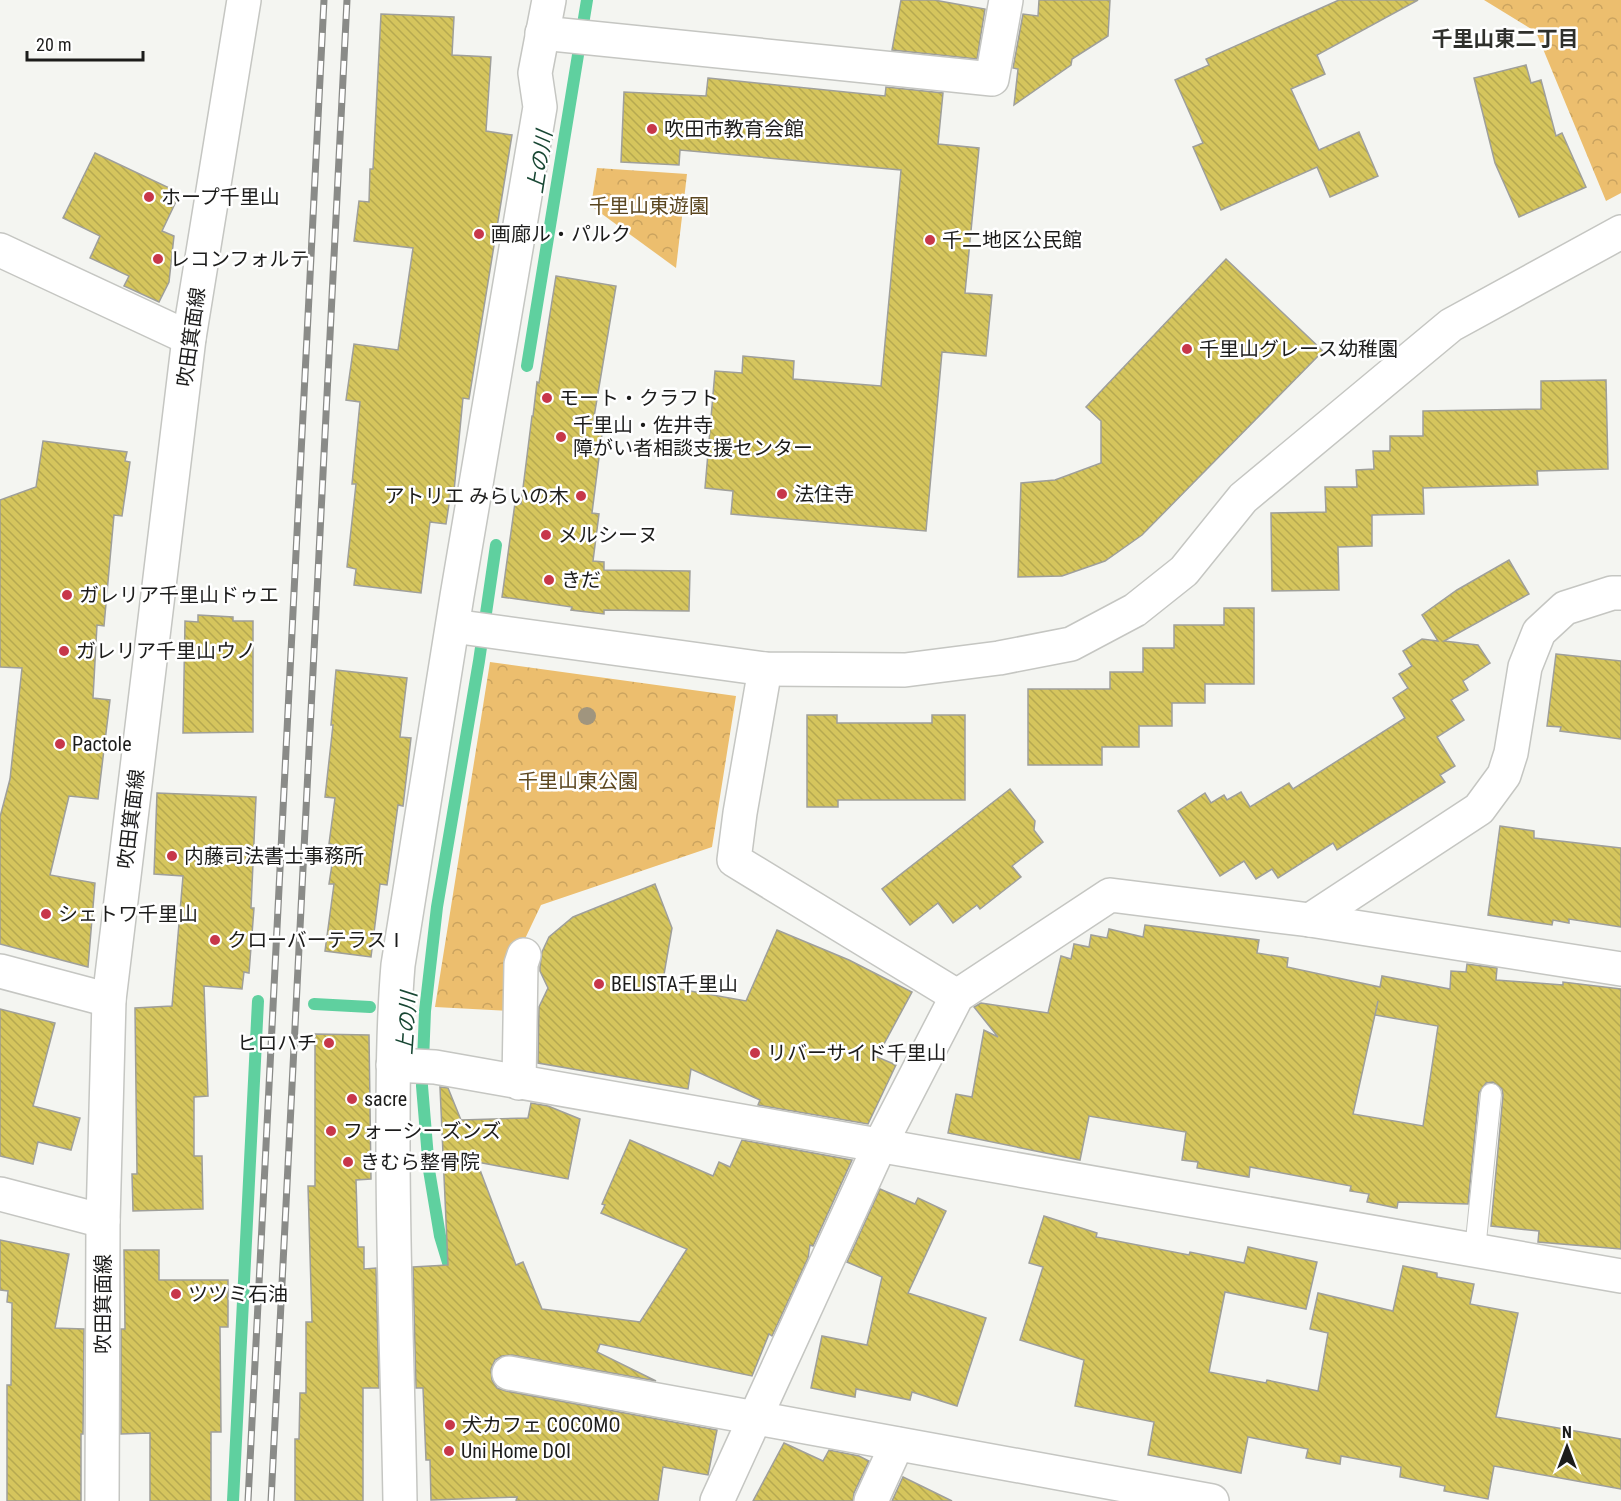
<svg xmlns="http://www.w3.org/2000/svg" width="1621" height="1501" font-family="'Roboto Condensed','Noto Sans JP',sans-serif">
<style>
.park{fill:url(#park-crowns)}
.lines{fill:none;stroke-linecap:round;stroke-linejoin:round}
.stream{stroke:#5fd09f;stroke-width:12}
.building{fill:url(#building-back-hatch);stroke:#9f9f9a;stroke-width:1.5;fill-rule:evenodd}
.service-casing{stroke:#c5c6c2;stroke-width:22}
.minor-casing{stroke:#c5c6c2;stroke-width:36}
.secondary-casing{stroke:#c5c6c2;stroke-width:36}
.service{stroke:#fff;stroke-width:20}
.minor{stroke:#fff;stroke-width:33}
.secondary{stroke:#fff;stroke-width:33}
.rail-casing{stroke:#8a8b88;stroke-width:7}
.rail{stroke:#fff;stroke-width:4.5;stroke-dasharray:14;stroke-linecap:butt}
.tree{fill:#a0957e}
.poi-dot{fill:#c7374a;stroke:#fff;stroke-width:2}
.labels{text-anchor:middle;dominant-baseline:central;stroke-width:5;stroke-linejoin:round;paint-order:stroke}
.poi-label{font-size:20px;fill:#1c1c1b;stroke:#fff;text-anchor:start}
.park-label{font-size:20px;fill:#5b461f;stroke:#fff}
.street-label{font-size:20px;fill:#1c1c1b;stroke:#fff}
.neighbourhood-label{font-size:21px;font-weight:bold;fill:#2f302c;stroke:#fff}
.water-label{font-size:21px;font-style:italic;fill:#184733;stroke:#fff}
</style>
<defs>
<pattern id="park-crowns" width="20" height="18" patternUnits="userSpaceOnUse" patternTransform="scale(1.5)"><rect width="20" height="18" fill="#ecbe6e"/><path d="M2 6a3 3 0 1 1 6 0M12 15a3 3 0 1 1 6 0" fill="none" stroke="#caa35f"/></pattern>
<pattern id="building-back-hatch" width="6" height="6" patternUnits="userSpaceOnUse" patternTransform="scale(1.5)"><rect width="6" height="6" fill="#d5c55d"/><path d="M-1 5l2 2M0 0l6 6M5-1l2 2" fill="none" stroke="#b6a950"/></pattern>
</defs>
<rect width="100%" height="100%" fill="#f4f5f1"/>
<!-- park -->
<g class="park">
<polygon points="1484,0 1621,0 1621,193 1606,201 1536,32"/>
<polygon points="597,168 687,174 676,268 591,206"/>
<polygon points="490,662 736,696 712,847 541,905 513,964 511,1011 435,1007"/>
</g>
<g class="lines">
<!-- stream -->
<g class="stream">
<polyline points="527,366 587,0"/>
<polyline points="314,1004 370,1007"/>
<polyline points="453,1279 440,1236 429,1170 422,1086 425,1011 437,907 479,661 496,545"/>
<polyline points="233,1501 258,1001"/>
</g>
</g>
<!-- building -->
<g class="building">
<polygon points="901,0 934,0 985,9 977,59 892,50"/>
<polygon points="1039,0 1110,0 1108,36 1072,59 1071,65 1014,105 1018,69 1013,68 1023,14 1038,16"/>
<polygon points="1339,0 1418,0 1317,55 1325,74 1291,89 1319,150 1359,132 1378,176 1330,197 1317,167 1221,210 1193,147 1203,143 1175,80 1209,65 1206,59"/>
<polygon points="381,14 454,17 452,55 491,57 486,131 512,135 469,399 463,398 454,491 451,491 446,524 430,522 421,593 354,585 356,569 347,567 356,484 352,484 360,402 346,400 354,344 398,350 413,248 354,241 359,201 369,202 370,169 373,169"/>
<polygon points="1526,65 1531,83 1541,80 1556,136 1562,133 1586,187 1519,217 1495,163 1474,78"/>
<polygon points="708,78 885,96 886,87 943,93 938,144 979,148 965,293 992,295 986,356 942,352 926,531 731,514 733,491 705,488 715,371 742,373 743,356 794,361 793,379 881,386 901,170 680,150 679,165 621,162 624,92 706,96"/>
<polygon points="95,153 180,193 162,231 174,236 169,282 159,302 124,286 129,276 90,258 100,236 63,218"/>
<polygon points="1226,259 1323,351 1142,535 1105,561 1062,576 1018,577 1021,483 1055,480 1101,463 1101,421 1086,407"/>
<polygon points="556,276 616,286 593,423 595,423 594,432 602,434 592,513 599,514 593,561 604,562 604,570 690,571 689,611 604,610 604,614 571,610 572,607 502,597 515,503 521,504 532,416 533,416 537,382 539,383"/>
<polygon points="1606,380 1608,469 1537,471 1538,485 1423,488 1424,514 1372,515 1372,546 1338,547 1339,590 1272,591 1271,513 1326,512 1325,487 1357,487 1356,470 1374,469 1373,451 1390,451 1390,436 1423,436 1423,411 1541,409 1541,381"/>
<polygon points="43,441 127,452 125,461 130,462 122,516 114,515 104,626 97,625 93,698 110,700 98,799 69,796 50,875 95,883 88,967 0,944 0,817 10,779 22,668 0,667 0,500 36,487"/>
<polygon points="1509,560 1529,594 1444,641 1478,645 1490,663 1463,681 1468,690 1451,700 1464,720 1437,737 1455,766 1440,775 1445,782 1337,850 1333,843 1278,878 1272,869 1256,879 1244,861 1220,876 1178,811 1205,793 1211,803 1224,795 1227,800 1241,792 1250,807 1289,783 1293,789 1405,718 1393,698 1408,688 1399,674 1412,666 1403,651 1422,639 1438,641 1422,615 1457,590"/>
<polygon points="1224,608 1254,608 1254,684 1205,684 1205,703 1172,703 1172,726 1139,726 1139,747 1102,747 1102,765 1028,765 1028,689 1110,689 1110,672 1143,672 1143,648 1174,648 1174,625 1224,625"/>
<polygon points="198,615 233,617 233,621 253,621 253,732 183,733 185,621 198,622"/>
<polygon points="1556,654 1621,661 1621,739 1560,731 1561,727 1547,726"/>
<polygon points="336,670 407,678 400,737 411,738 403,806 398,805 387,885 380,884 371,957 325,951 334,884 329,884 335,845 329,844 335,798 325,797 333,725 331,725"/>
<polygon points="807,715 837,715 837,723 932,723 932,715 965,715 965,800 838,800 838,807 807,807"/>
<polygon points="1010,789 1035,821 1034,830 1043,842 1012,866 1021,877 980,909 977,905 953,923 938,903 910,925 882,889"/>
<polygon points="157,793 256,797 251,908 254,908 249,973 244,972 242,989 204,986 208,1096 194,1097 194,1156 202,1156 203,1209 133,1211 132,1174 137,1174 135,1008 172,1006 183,876 154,874"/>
<polygon points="1500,826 1534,831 1534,838 1621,848 1621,927 1569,919 1569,923 1553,920 1552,925 1488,915"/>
<polygon points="655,884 672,928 662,986 746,1001 777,930 849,960 912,992 877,1057 896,1065 868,1124 758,1105 760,1100 691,1069 688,1089 538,1063 539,1007 548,988 540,971 540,967 542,952 549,937 573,917"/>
<path d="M1145 925 1259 940 1257 953 1288 958 1287 967 1380 987 1382 976 1450 989 1451 971 1466 972 1467 964 1497 968 1496 980 1563 985V982L1621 989V1249L1538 1242 1539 1231 1491 1226 1503 1095 1502 1089 1493 1082 1486 1083 1479 1093 1468 1204 1398 1202 1397 1208 1367 1202 1369 1194 1350 1191 1351 1186 1250 1167 1249 1177 1197 1168 1198 1162 1182 1160 1186 1132 1089 1116 1080 1160 948 1133 956 1094 972 1097 984 1030 998 1037 974 1007 981 1003 1048 1013 1061 956 1071 959 1074 944 1089 947 1091 935 1107 938 1109 929 1143 937ZM1378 1001 1375 1015 1438 1026 1423 1126 1353 1114Z"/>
<polygon points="0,1009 55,1023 33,1106 80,1118 71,1150 38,1142 33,1164 0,1156"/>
<polygon points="315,1034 369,1035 371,1179 356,1180 358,1247 364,1247 364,1269 376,1268 379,1388 363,1388 363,1501 295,1501 295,1439 299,1439 300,1393 306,1393 306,1322 312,1322 308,1186 315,1186"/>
<polygon points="440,1087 448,1088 461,1120 528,1118 531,1103 548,1106 580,1119 568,1179 477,1162 516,1265 523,1262 542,1309 640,1322 687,1249 601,1213 605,1205 602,1204 630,1140 713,1176 719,1162 730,1167 742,1140 852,1160 813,1246 810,1245 808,1258 772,1336 769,1334 752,1376 600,1344 597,1352 656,1381 512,1355 502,1356 495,1360 491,1369 492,1380 497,1388 506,1391 717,1430 708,1475 663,1467 658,1501 516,1501 517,1497 431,1500 430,1460 426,1460 423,1388 416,1388 413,1267 448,1265"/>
<polygon points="880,1189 915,1204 918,1198 946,1211 908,1293 986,1318 957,1406 912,1392 910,1400 856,1389 855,1397 811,1388 822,1336 867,1345 882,1277 847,1262"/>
<polygon points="1044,1216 1097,1233 1096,1237 1189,1255 1190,1252 1244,1263 1248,1247 1317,1262 1306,1309 1225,1292 1209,1372 1266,1383 1267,1380 1318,1391 1328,1333 1310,1329 1318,1293 1393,1311 1403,1266 1437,1273 1437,1277 1474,1284 1470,1304 1518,1313 1496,1417 1621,1439 1621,1489 1494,1466 1488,1499 1444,1491 1445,1486 1400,1477 1401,1467 1341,1456 1340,1464 1306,1458 1308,1449 1248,1437 1241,1473 1148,1455 1154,1422 1075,1406 1084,1360 1020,1340 1043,1267 1029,1263"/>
<polygon points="0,1240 69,1254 55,1328 84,1329 83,1434 81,1434 81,1501 7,1501 7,1385 11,1385 12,1303 7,1302 8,1291 0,1290"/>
<polygon points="124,1250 159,1250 159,1280 228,1280 228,1327 220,1327 221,1432 211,1432 211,1501 150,1501 150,1433 121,1434 121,1329 125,1329"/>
<polygon points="784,1443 823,1461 829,1450 859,1456 869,1461 854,1493 853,1501 753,1501"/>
<polygon points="903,1477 952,1501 892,1501"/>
</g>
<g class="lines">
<!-- service casing -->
<g class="service-casing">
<polyline id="service" points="1475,1250 1491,1094"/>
</g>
<!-- minor casing -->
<g class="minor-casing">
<g id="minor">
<polyline points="542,33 992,79 1006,0"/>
<polyline points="0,250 189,338"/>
<polyline points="453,626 765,669 905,670 999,658 1071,644 1135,610 1184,571 1243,498 1451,325 1621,232"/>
<polyline points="765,669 740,813 734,860 957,996"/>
<polyline points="1310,920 1479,809 1504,775 1511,753 1525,667 1539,632 1565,608 1612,593 1621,593"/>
<polyline points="0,971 109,1000"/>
<polyline points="393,1065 435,1067 1621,1276"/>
<polyline points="519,1083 521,964 524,955"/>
<polyline points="0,1194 103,1221"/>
<polyline points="509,1373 1212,1501"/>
<path d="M400 1501C398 1383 393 1265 393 1147 393 1086 393 1025 398 965L457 596 540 107 535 73 549 0"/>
<polyline points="717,1501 880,1145 957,996 1110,895 1310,920 1621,969"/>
<polyline points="871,1501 897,1444"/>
</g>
</g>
<!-- secondary casing -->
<g class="secondary-casing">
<polyline id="secondary" points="102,1501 103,1221 109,1000 189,338 244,0"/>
</g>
<!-- service -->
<use href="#service" class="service"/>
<!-- minor -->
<use href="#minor" class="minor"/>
<!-- secondary -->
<use href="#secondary" class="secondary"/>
<!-- rail casing -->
<g class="rail-casing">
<g id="rail">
<polyline points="248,1501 324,0"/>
<polyline points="271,1501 347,0"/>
</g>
</g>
<!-- rail -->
<use href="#rail" class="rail"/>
</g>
<!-- trees -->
<circle class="tree" cx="587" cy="716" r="9"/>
<!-- markers -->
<g class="poi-dot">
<circle cx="652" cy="129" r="6"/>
<circle cx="149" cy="197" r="6"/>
<circle cx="479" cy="234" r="6"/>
<circle cx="930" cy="240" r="6"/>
<circle cx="158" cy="259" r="6"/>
<circle cx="1187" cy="349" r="6"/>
<circle cx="547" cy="398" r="6"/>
<circle cx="561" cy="437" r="6"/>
<circle cx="782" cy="494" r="6"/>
<circle cx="581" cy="496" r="6"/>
<circle cx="546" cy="535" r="6"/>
<circle cx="549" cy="580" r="6"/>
<circle cx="67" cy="595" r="6"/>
<circle cx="64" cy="651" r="6"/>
<circle cx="60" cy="744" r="6"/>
<circle cx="172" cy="856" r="6"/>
<circle cx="46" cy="914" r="6"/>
<circle cx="215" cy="940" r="6"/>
<circle cx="599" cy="984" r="6"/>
<circle cx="329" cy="1043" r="6"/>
<circle cx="755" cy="1053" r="6"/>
<circle cx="352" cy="1099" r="6"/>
<circle cx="331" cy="1131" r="6"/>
<circle cx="348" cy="1162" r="6"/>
<circle cx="176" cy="1294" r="6"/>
<circle cx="450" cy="1425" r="6"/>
<circle cx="449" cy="1451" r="6"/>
</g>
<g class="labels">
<!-- poi labels -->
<g class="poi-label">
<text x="664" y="129">吹田市教育会館</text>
<text x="161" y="197">ホープ千里山</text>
<text x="491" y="234">画廊ル・パルク</text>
<text x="942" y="240">千二地区公民館</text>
<text x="170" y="259">レコンフォルテ</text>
<text x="1199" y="349">千里山グレース幼稚園</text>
<text x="559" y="398">モート・クラフト</text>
<text x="573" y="425">千里山・佐井寺<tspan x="573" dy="23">障がい者相談支援センター</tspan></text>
<text x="794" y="494">法住寺</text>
<text x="569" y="496" text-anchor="end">アトリエ みらいの木</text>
<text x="558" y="535">メルシーヌ</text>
<text x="561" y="580">きだ</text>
<text x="79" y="595">ガレリア千里山ドゥエ</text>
<text x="76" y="651">ガレリア千里山ウノ</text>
<text x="72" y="744">Pactole</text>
<text x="184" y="856">内藤司法書士事務所</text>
<text x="58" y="914">シェトワ千里山</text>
<text x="227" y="940">クローバーテラスⅠ</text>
<text x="611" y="984">BELISTA千里山</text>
<text x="317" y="1043" text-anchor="end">ヒロハチ</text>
<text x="767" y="1053">リバーサイド千里山</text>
<text x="364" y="1099">sacre</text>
<text x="343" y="1131">フォーシーズンズ</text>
<text x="360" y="1162">きむら整骨院</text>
<text x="188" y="1294">ツツミ石油</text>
<text x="462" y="1425">犬カフェ COCOMO</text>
<text x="461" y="1451">Uni Home DOI</text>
</g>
<!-- park labels -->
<g class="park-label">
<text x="649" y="206">千里山東遊園</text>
<text x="578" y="781">千里山東公園</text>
</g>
<!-- street labels -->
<g class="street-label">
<text transform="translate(191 337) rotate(-82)">吹田箕面線</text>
<text transform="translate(131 819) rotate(-83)">吹田箕面線</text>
<text transform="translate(103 1304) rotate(-90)">吹田箕面線</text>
</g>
<!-- neighbourhood labels -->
<g class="neighbourhood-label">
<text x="1505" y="39">千里山東二丁目</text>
</g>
<!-- water labels -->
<g class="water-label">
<text transform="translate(540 162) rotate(-81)">上の川</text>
<text transform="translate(407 1023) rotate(-86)">上の川</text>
</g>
</g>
<!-- north arrow -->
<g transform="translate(1567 1447)" stroke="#ffffff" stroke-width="4.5" paint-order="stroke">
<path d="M0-4.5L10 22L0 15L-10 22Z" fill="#1c1c1b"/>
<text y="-9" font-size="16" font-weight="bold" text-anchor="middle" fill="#1c1c1b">N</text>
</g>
<!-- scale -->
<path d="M27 51v9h116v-9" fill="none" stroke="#1c1c1b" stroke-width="3"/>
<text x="36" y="51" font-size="18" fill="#1c1c1b" stroke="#ffffff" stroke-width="4.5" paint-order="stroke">20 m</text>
</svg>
